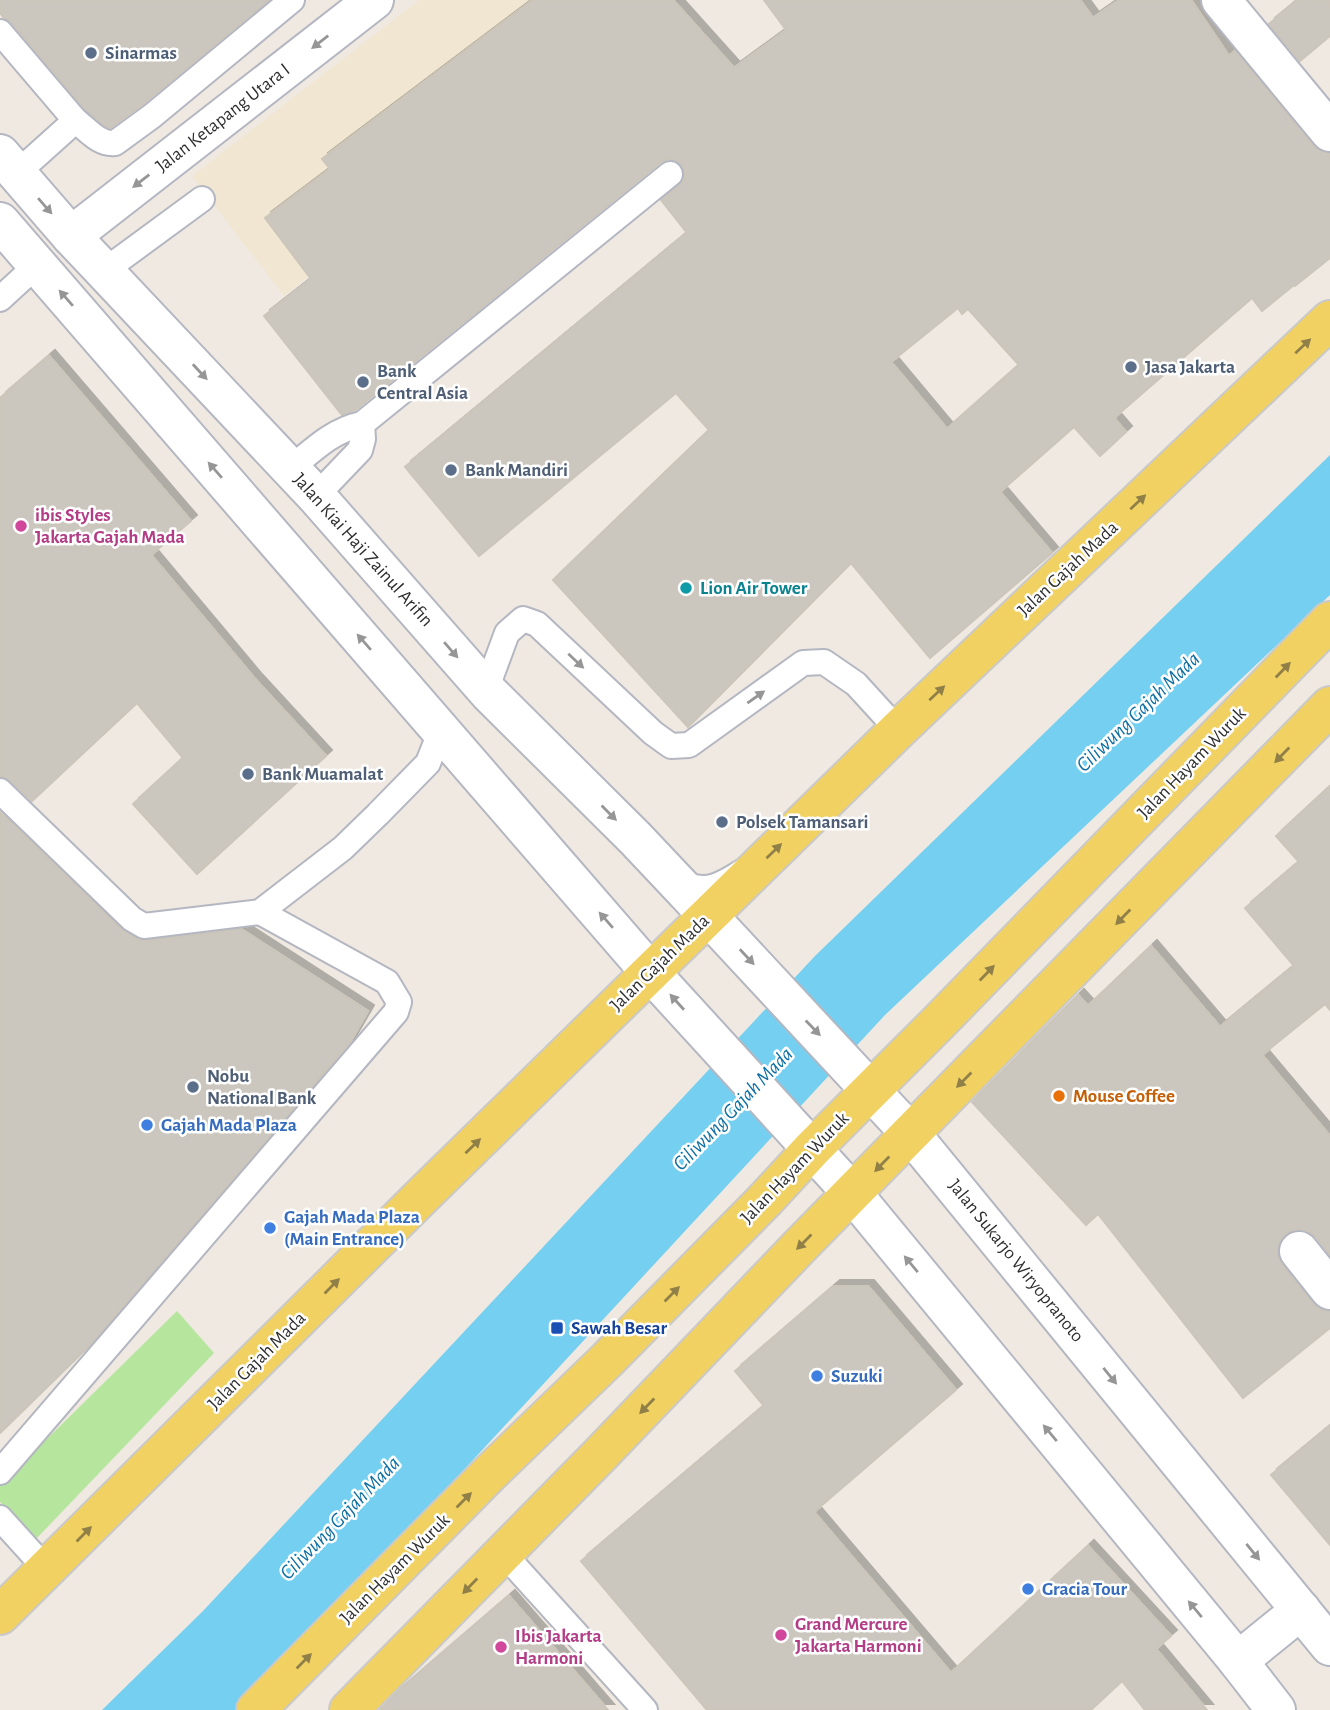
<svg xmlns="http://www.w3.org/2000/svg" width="1330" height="1710" font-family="'Alegreya Sans',sans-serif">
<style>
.education{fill:#f0e6d1}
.green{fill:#b6e59e}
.water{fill:#75cff0}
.building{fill:#cbc7bf;stroke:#cbc5ba;stroke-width:2;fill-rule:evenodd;filter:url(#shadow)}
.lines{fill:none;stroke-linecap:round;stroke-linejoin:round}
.lane-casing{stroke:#b4b7c1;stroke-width:28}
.street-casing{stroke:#b4b7c1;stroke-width:42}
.secondary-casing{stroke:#b4b7c1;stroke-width:42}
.primary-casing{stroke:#c9c9c9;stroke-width:42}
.lane{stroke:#fff;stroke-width:24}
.street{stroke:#fff;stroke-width:38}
.secondary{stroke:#fff;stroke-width:38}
.primary{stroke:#f2d163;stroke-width:38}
.oneway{fill:#969696}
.oneway2{fill:#908048}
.service-dot{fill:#5c6f8a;stroke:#fff;stroke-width:2.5}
.hotel-dot{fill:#d1479c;stroke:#fff;stroke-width:2.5}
.culture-dot{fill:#0f9aa8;stroke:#fff;stroke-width:2.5}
.food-dot{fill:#e8710a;stroke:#fff;stroke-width:2.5}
.shop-dot{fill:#3f7fe0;stroke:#fff;stroke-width:2.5}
.transit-dot{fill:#1a4fb4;stroke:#fff;stroke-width:2.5}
.labels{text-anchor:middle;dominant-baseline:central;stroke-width:5;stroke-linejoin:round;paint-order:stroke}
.service-label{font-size:19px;font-weight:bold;fill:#4e5e75;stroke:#fff;text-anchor:start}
.street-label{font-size:19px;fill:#2e2e2e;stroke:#fff}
.hotel-label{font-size:19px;font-weight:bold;fill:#b23c85;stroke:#fff;text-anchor:start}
.culture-label{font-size:19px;font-weight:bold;fill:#0d838f;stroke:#fff;text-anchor:start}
.food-label{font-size:19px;font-weight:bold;fill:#c56008;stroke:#fff;text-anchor:start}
.shop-label{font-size:19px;font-weight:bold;fill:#366cbe;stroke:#fff;text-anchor:start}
.transit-label{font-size:19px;font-weight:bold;fill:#164399;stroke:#fff;text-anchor:start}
.water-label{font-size:21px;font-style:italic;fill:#0d6fa3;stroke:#fff}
</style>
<defs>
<filter id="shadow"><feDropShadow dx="6" dy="-6" stdDeviation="0" flood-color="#0004"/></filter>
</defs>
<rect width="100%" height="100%" fill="#efe9e1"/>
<!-- education -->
<polygon class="education" points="419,0 645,0 284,296 192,176"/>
<!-- green -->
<polygon class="green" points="177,1311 214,1353 36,1539 0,1502 0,1485"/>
<!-- water -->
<polygon class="water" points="1330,455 1330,595 885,1015 274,1675 238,1710 102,1710 203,1611 815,956"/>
<!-- building -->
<g class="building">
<polygon points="0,0 269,0 143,104 110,128 102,124 85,109 11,22 4,18 0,13"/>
<path d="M533 0H673L734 68 786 30 764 0H1080L1093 18 1119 0H1191L1229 56 1235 51 1313 146 1322 152 1330 153V258L1295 286 1294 285 1262 311 1252 298 1114 418 1126 432 1100 456 1074 427 1000 492 1052 553 930 658 851 563 688 727 553 580 709 430 676 393 479 556 405 467 687 233 661 200 679 186 684 180V171L681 164 675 160 668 159 661 162 355 410 342 415 264 316 311 279 265 218 330 169 322 159ZM958 308 962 314 968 309 1019 365 947 429 891 362Z"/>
<polygon points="1298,0 1330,0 1330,36 1300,61 1269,24"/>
<polygon points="49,356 191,521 151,555 255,679 326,756 197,874 133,804 183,758 137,703 32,801 10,780 0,777 0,398"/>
<polygon points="1330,786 1330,1010 1325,1004 1262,1055 1330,1136 1330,1255 1316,1237 1306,1230 1296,1229 1285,1234 1278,1244 1277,1254 1282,1265 1313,1304 1321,1310 1330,1311 1330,1328 1243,1398 1098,1214 1086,1225 972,1102 1078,995 1088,1006 1151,946 1220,1027 1294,966 1245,908 1299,862 1276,836"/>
<polygon points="0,812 122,930 136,939 146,941 241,929 368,1011 349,1044 92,1343 0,1433"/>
<polygon points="834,1286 868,1286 956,1390 814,1512 951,1673 1088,1546 1171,1636 1156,1649 1207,1710 1145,1710 1122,1681 1091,1710 707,1710 581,1561 764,1406 735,1371"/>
<polygon points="1330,1426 1330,1545 1271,1475"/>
<polygon points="509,1596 608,1710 380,1710 395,1694"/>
</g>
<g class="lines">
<!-- lane casing -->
<g class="lane-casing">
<g id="lane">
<polyline points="0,32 75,120"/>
<path d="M17 173 66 129 75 120C87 129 99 145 115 143L152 116 292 0"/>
<polyline points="104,271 202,199"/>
<polyline points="0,299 37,265"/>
<path d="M290 469C313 450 333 430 362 424L670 174"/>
<polyline points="316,496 360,450 363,439 362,424"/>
<polyline points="486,690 507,633 523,619 537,624 653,733 671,746 689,745 803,663 824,662 856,684 898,730"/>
<polyline points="0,791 132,919 144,926 260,912 343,848 378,814 428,763 441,730"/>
<polyline points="0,1472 396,1012 399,1002 387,982 260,912"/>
<polyline points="0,1518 47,1570"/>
<polyline points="503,1553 645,1710"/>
</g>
</g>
<!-- street casing -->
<g class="street-casing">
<g id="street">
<polyline points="71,236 374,0"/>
<polyline points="1299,1251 1330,1290"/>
</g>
</g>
<!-- secondary casing -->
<g class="secondary-casing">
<g id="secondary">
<polyline points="1221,0 1330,132"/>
<path d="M0 154 71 236 316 496 489 693 635 838 685 891C708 902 728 889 747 877"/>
<polyline points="0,222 650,972 853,1194 1238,1661 1276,1710"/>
<polyline points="686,892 911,1134 1330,1646"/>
<polyline points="1238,1661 1301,1610"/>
</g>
</g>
<!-- primary casing -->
<g class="primary-casing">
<g id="primary">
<polyline points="0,1615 424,1194 898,730 1330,320"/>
<polyline points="256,1710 489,1474 607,1360 764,1201 812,1149 939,1022 1330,621"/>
<polyline points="349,1710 598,1457 799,1247 1330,706"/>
</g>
</g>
<!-- lane -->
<use href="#lane" class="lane"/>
<!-- street -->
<use href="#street" class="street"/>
<!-- secondary -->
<use href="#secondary" class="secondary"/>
<!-- primary -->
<use href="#primary" class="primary"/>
</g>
<!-- one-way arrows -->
<defs><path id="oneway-solid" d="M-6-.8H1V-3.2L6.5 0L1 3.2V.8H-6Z" transform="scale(1.75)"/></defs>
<g class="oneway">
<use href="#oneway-solid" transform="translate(320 42) rotate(142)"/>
<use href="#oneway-solid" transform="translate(141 181) rotate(142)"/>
<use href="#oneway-solid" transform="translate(45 206) rotate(49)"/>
<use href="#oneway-solid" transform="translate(66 298) rotate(-131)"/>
<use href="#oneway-solid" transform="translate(200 372) rotate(47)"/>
<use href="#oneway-solid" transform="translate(215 470) rotate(-131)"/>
<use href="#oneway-solid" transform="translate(364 642) rotate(-131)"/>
<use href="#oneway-solid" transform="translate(451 650) rotate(49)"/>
<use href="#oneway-solid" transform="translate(576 661) rotate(43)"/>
<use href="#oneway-solid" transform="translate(756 697) rotate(-35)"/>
<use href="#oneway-solid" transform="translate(609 813) rotate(45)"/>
<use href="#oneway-solid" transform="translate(606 920) rotate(-131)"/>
<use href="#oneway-solid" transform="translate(747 957) rotate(47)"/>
<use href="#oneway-solid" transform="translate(677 1002) rotate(-132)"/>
<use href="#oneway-solid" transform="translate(813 1028) rotate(46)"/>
<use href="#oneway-solid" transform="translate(911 1264) rotate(-130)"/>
<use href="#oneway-solid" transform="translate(1110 1376) rotate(51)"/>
<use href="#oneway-solid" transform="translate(1050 1433) rotate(-130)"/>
<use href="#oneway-solid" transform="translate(1253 1552) rotate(51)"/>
<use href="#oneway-solid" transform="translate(1195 1609) rotate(-130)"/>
</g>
<g class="oneway2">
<use href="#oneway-solid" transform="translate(1303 346) rotate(-43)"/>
<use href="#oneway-solid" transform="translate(1138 502) rotate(-43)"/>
<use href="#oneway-solid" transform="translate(1283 670) rotate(-46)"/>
<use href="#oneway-solid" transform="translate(937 693) rotate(-43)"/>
<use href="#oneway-solid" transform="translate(1282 755) rotate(134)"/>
<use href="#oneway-solid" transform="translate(774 851) rotate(-44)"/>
<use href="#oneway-solid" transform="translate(1123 917) rotate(134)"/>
<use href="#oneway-solid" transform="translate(987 973) rotate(-46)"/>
<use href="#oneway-solid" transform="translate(964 1080) rotate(135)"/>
<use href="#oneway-solid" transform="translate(473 1146) rotate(-44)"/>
<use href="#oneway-solid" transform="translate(882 1164) rotate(134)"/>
<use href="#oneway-solid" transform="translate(804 1242) rotate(135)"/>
<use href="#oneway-solid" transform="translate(332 1286) rotate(-45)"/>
<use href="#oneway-solid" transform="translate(672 1294) rotate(-45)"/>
<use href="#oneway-solid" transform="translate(647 1406) rotate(134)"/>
<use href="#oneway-solid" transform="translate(464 1500) rotate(-45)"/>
<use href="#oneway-solid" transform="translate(84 1534) rotate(-45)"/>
<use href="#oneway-solid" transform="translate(470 1586) rotate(134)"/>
<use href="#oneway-solid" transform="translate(304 1661) rotate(-45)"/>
</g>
<!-- markers -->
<g class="service-dot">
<circle cx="91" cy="53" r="7"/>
<circle cx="1131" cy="367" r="7"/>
<circle cx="363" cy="382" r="7"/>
<circle cx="451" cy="470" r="7"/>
<circle cx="248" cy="774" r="7"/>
<circle cx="722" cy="822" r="7"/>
<circle cx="193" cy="1087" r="7"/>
</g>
<g class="hotel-dot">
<circle cx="21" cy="526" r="7"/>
<circle cx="781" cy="1635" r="7"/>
<circle cx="501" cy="1647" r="7"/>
</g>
<circle class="culture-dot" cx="686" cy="588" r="7"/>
<circle class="food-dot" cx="1059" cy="1096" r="7"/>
<g class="shop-dot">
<circle cx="147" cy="1125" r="7"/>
<circle cx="270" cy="1228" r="7"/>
<circle cx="817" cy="1376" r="7"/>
<circle cx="1028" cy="1589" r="7"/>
</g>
<rect class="transit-dot" x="550" y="1321" width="14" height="14" rx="3.5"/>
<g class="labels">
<!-- service labels -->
<g class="service-label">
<text x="105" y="53">Sinarmas</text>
<text x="1145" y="367">Jasa Jakarta</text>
<text x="377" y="371">Bank<tspan x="377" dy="22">Central Asia</tspan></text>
<text x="465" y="470">Bank Mandiri</text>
<text x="262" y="774">Bank Muamalat</text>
<text x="736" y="822">Polsek Tamansari</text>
<text x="207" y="1076">Nobu<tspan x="207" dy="22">National Bank</tspan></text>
</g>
<!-- street labels -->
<g class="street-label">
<text transform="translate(223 118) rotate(-38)">Jalan Ketapang Utara I</text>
<text transform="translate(363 550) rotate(48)">Jalan Kiai Haji Zainul Arifin</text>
<text transform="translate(1068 569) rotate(-43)">Jalan Gajah Mada</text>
<text transform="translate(1192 763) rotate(-46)">Jalan Hayam Wuruk</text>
<text transform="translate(660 963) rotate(-44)">Jalan Gajah Mada</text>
<text transform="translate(795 1168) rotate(-46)">Jalan Hayam Wuruk</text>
<text transform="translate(1016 1261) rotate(51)">Jalan Sukarjo Wiryopranoto</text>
<text transform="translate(257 1361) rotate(-45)">Jalan Gajah Mada</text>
<text transform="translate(395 1569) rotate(-45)">Jalan Hayam Wuruk</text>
</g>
<!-- hotel labels -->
<g class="hotel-label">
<text x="35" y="515">ibis Styles<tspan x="35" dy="22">Jakarta Gajah Mada</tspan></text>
<text x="795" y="1624">Grand Mercure<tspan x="795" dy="22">Jakarta Harmoni</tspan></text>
<text x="515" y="1636">Ibis Jakarta<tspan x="515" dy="22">Harmoni</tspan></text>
</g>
<!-- culture labels -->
<g class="culture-label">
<text x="700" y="588">Lion Air Tower</text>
</g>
<!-- food labels -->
<g class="food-label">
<text x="1073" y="1096">Mouse Coffee</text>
</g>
<!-- shop labels -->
<g class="shop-label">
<text x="161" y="1125">Gajah Mada Plaza</text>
<text x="284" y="1217">Gajah Mada Plaza<tspan x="284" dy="22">(Main Entrance)</tspan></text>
<text x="831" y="1376">Suzuki</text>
<text x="1042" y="1589">Gracia Tour</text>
</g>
<!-- transit labels -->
<g class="transit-label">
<text x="571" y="1328">Sawah Besar</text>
</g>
<!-- water labels -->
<g class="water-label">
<text transform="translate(1138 712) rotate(-44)">Ciliwung Gajah Mada</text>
<text transform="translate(733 1109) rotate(-46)">Ciliwung Gajah Mada</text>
<text transform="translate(340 1518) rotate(-46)">Ciliwung Gajah Mada</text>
</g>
</g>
</svg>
